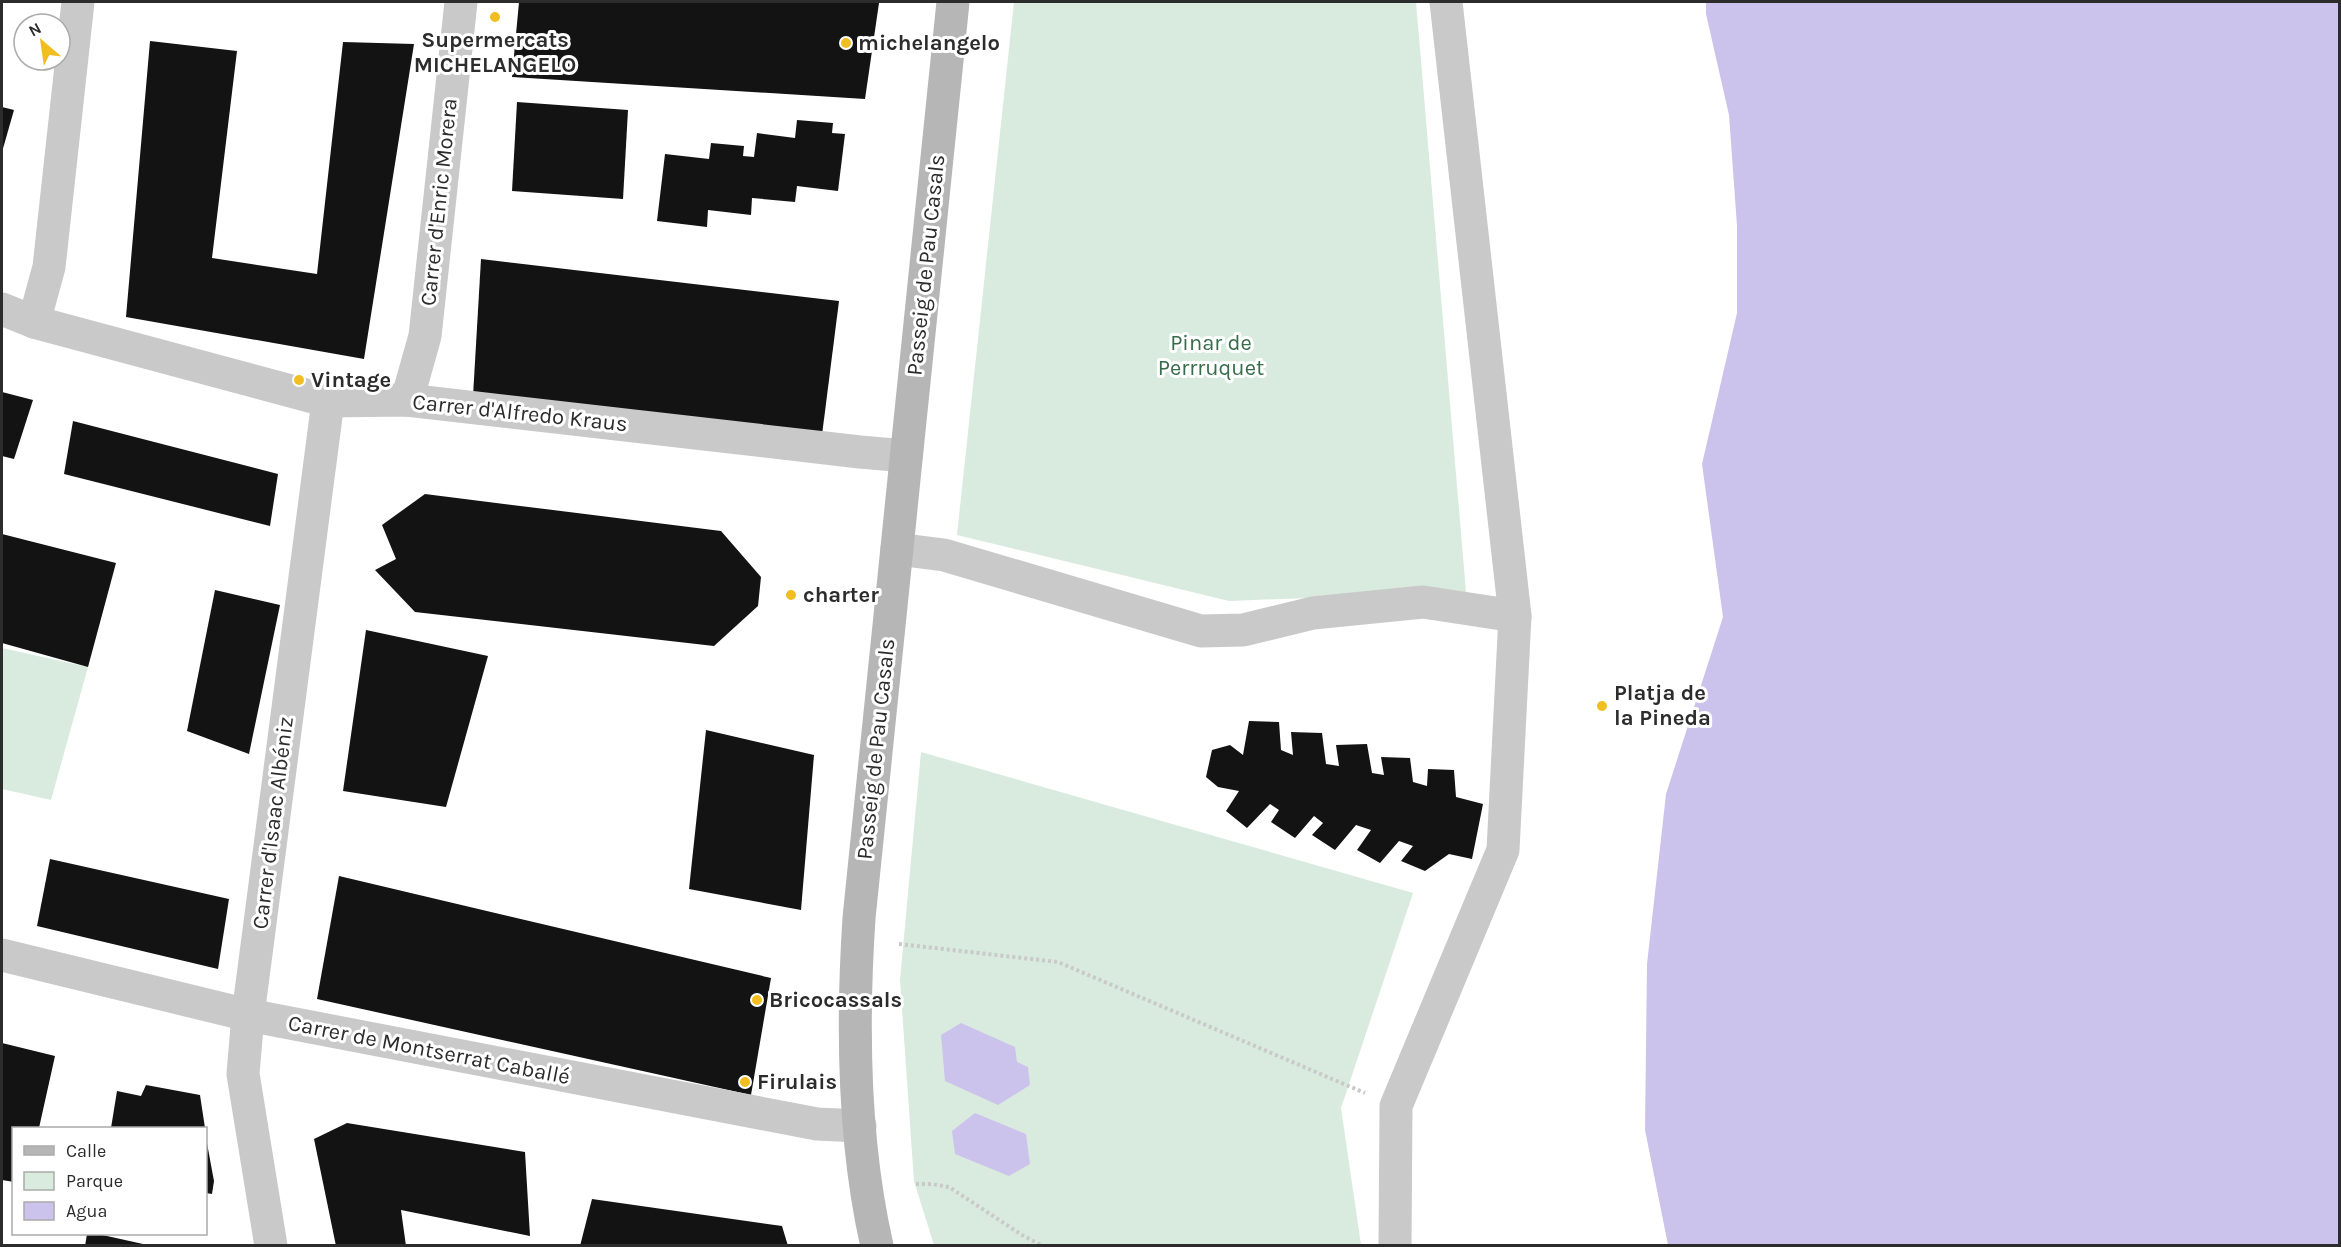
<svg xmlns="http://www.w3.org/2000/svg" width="2341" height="1247" font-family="Karla,sans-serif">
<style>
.green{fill:#d8ebde}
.water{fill:#ccc3ed}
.building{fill:#131313}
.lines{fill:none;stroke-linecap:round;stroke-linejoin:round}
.path{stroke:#c9c9c9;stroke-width:4;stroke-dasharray:3 3;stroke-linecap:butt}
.street{stroke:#c9c9c9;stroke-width:33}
.secondary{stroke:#b6b6b6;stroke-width:33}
.poi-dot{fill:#f1be21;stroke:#fff;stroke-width:2}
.labels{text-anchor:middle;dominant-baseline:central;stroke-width:6;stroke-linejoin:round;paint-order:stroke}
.poi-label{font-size:22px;font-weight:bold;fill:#2c2c2c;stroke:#fff;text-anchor:start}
.street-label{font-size:22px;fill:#2c2c2c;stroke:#fff}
.park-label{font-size:22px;fill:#376b4a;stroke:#fff}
</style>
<rect width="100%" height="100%" fill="#fff"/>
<!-- green -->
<g class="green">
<polygon points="1014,2 1416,2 1466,592 1229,601 957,535"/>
<polygon points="2,648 88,667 51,800 2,789"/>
<polygon points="921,752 1413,893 1341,1108 1361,1245 934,1245 914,1181 900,980"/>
</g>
<!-- water -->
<g class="water">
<polygon points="1706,2 2339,2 2339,1245 1668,1245 1645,1130 1647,964 1666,794 1723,617 1702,464 1737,313 1737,226 1729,115 1706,14"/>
<polygon points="961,1023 1015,1047 1017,1062 1028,1067 1030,1085 998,1105 945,1081 941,1035"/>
<polygon points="975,1113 1026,1134 1030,1164 1009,1176 955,1154 952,1131"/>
</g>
<!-- building -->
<g class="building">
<polygon points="519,2 861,2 879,3 865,99 512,77"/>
<polygon points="150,41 237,51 212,258 317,274 343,42 414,44 364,359 126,317"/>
<polygon points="517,102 628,110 623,199 512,191"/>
<polygon points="2,107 14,110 2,152"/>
<polygon points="797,120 833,123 832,133 845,134 838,191 797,186 795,202 752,198 751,215 708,210 707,227 657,221 665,154 709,159 711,143 744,146 743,156 754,157 757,133 795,138"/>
<polygon points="481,259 839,301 822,435 473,396"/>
<polygon points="2,392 33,400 14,459 2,456"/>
<polygon points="73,421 278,474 270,526 64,474"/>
<polygon points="425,494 721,531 761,577 758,606 714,646 415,612 375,570 396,559 382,525"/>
<polygon points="2,534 116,563 88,667 2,643"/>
<polygon points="215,590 280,605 249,754 187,731"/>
<polygon points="366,630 488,656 446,807 343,791"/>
<polygon points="1249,721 1279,722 1281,750 1293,755 1291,732 1322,733 1326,764 1339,766 1336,745 1367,744 1372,773 1384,775 1381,757 1410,758 1413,782 1427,786 1428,769 1454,770 1456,797 1483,804 1472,859 1449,854 1425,871 1401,861 1413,846 1399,841 1380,863 1357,850 1371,830 1356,825 1335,850 1312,835 1323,823 1314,816 1295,838 1271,822 1279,810 1270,804 1247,828 1226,811 1239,791 1218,787 1206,777 1212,750 1230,745 1243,755"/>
<polygon points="706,730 814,755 801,910 689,889"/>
<polygon points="50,859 229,899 218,969 37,926"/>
<polygon points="339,876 771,978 751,1095 317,999"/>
<polygon points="2,1043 55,1056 39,1128 14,1128 14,1182 2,1180"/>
<polygon points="146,1085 200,1095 205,1128 111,1128 117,1091 141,1096"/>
<polygon points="347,1123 525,1152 530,1236 401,1210 406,1246 336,1246 314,1139"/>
<polygon points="206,1138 214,1181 212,1194 206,1193"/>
<polygon points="592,1199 782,1226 788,1246 580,1246"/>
<polygon points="87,1234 98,1234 152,1246 85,1246"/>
</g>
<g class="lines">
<!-- path -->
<g class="path">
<polyline points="899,944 1058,962 1365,1093"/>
<polyline points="916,1184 932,1184 949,1187 1022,1235 1043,1246"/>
</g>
<!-- street -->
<g class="street">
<polyline points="2,309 34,322 328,401 407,400 860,452 906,456"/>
<polyline points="34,322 49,267 78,2"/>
<polyline points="407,400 425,336 461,2"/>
<polyline points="897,549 944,555 1201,631 1243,630 1313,613 1423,602 1515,616"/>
<polyline points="2,955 248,1015 817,1124 860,1126"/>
<polyline points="271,1246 243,1074 248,1015 328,401"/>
<polyline points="1395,1246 1396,1106 1503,850 1515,616 1446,2"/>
</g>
<!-- secondary -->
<path class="secondary" d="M877 1246C853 1141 852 1025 859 918L953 2"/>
</g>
<!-- markers -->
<g class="poi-dot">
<circle cx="495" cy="17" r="6"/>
<circle cx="846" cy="43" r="6"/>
<circle cx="299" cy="380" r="6"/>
<circle cx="791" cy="595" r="6"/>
<circle cx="1602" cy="706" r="6"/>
<circle cx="757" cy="1000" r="6"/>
<circle cx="745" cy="1082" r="6"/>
</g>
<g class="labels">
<!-- poi labels -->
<g class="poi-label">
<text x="495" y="40" text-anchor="middle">Supermercats<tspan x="495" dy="25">MICHELANGELO</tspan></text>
<text x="858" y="43">michelangelo</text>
<text x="311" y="380">Vintage</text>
<text x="803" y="595">charter</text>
<text x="1614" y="693">Platja de<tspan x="1614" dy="25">la Pineda</tspan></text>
<text x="769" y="1000">Bricocassals</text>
<text x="757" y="1082">Firulais</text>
</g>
<!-- street labels -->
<g class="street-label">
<text transform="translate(439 202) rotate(-84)">Carrer d'Enric Morera</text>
<text transform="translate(926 265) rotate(-84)">Passeig de Pau Casals</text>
<text transform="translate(520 413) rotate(6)">Carrer d'Alfredo Kraus</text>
<text transform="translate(876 749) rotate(-84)">Passeig de Pau Casals</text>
<text transform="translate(273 823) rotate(-83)">Carrer d'Isaac Albéniz</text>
<text transform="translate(429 1050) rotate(11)">Carrer de Montserrat Caballé</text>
</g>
<!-- park labels -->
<g class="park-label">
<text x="1211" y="343">Pinar de<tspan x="1211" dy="25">Perrruquet</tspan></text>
</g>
</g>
<!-- border -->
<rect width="2341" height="1247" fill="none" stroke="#2c2c2c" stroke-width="6"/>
<!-- legend -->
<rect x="12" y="1127" width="195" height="108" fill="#ffffff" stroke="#ababab" stroke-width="1.5"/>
<rect x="24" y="1146" width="30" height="9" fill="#b6b6b6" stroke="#ababab" stroke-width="1.5"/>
<text x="66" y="1157" font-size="18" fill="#2c2c2c">Calle</text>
<rect x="24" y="1172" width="30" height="18" fill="#d8ebde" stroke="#ababab" stroke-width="1.5"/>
<text x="66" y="1187" font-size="18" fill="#2c2c2c">Parque</text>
<rect x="24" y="1202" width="30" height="18" fill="#ccc3ed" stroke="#ababab" stroke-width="1.5"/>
<text x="66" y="1217" font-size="18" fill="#2c2c2c">Agua</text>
<!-- north arrow -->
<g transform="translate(42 42) rotate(331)"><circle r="28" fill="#ffffff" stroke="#ababab" stroke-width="1.5"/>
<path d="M0-4.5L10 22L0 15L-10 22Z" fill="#f1be21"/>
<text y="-9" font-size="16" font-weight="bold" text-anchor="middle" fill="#2c2c2c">N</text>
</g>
</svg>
